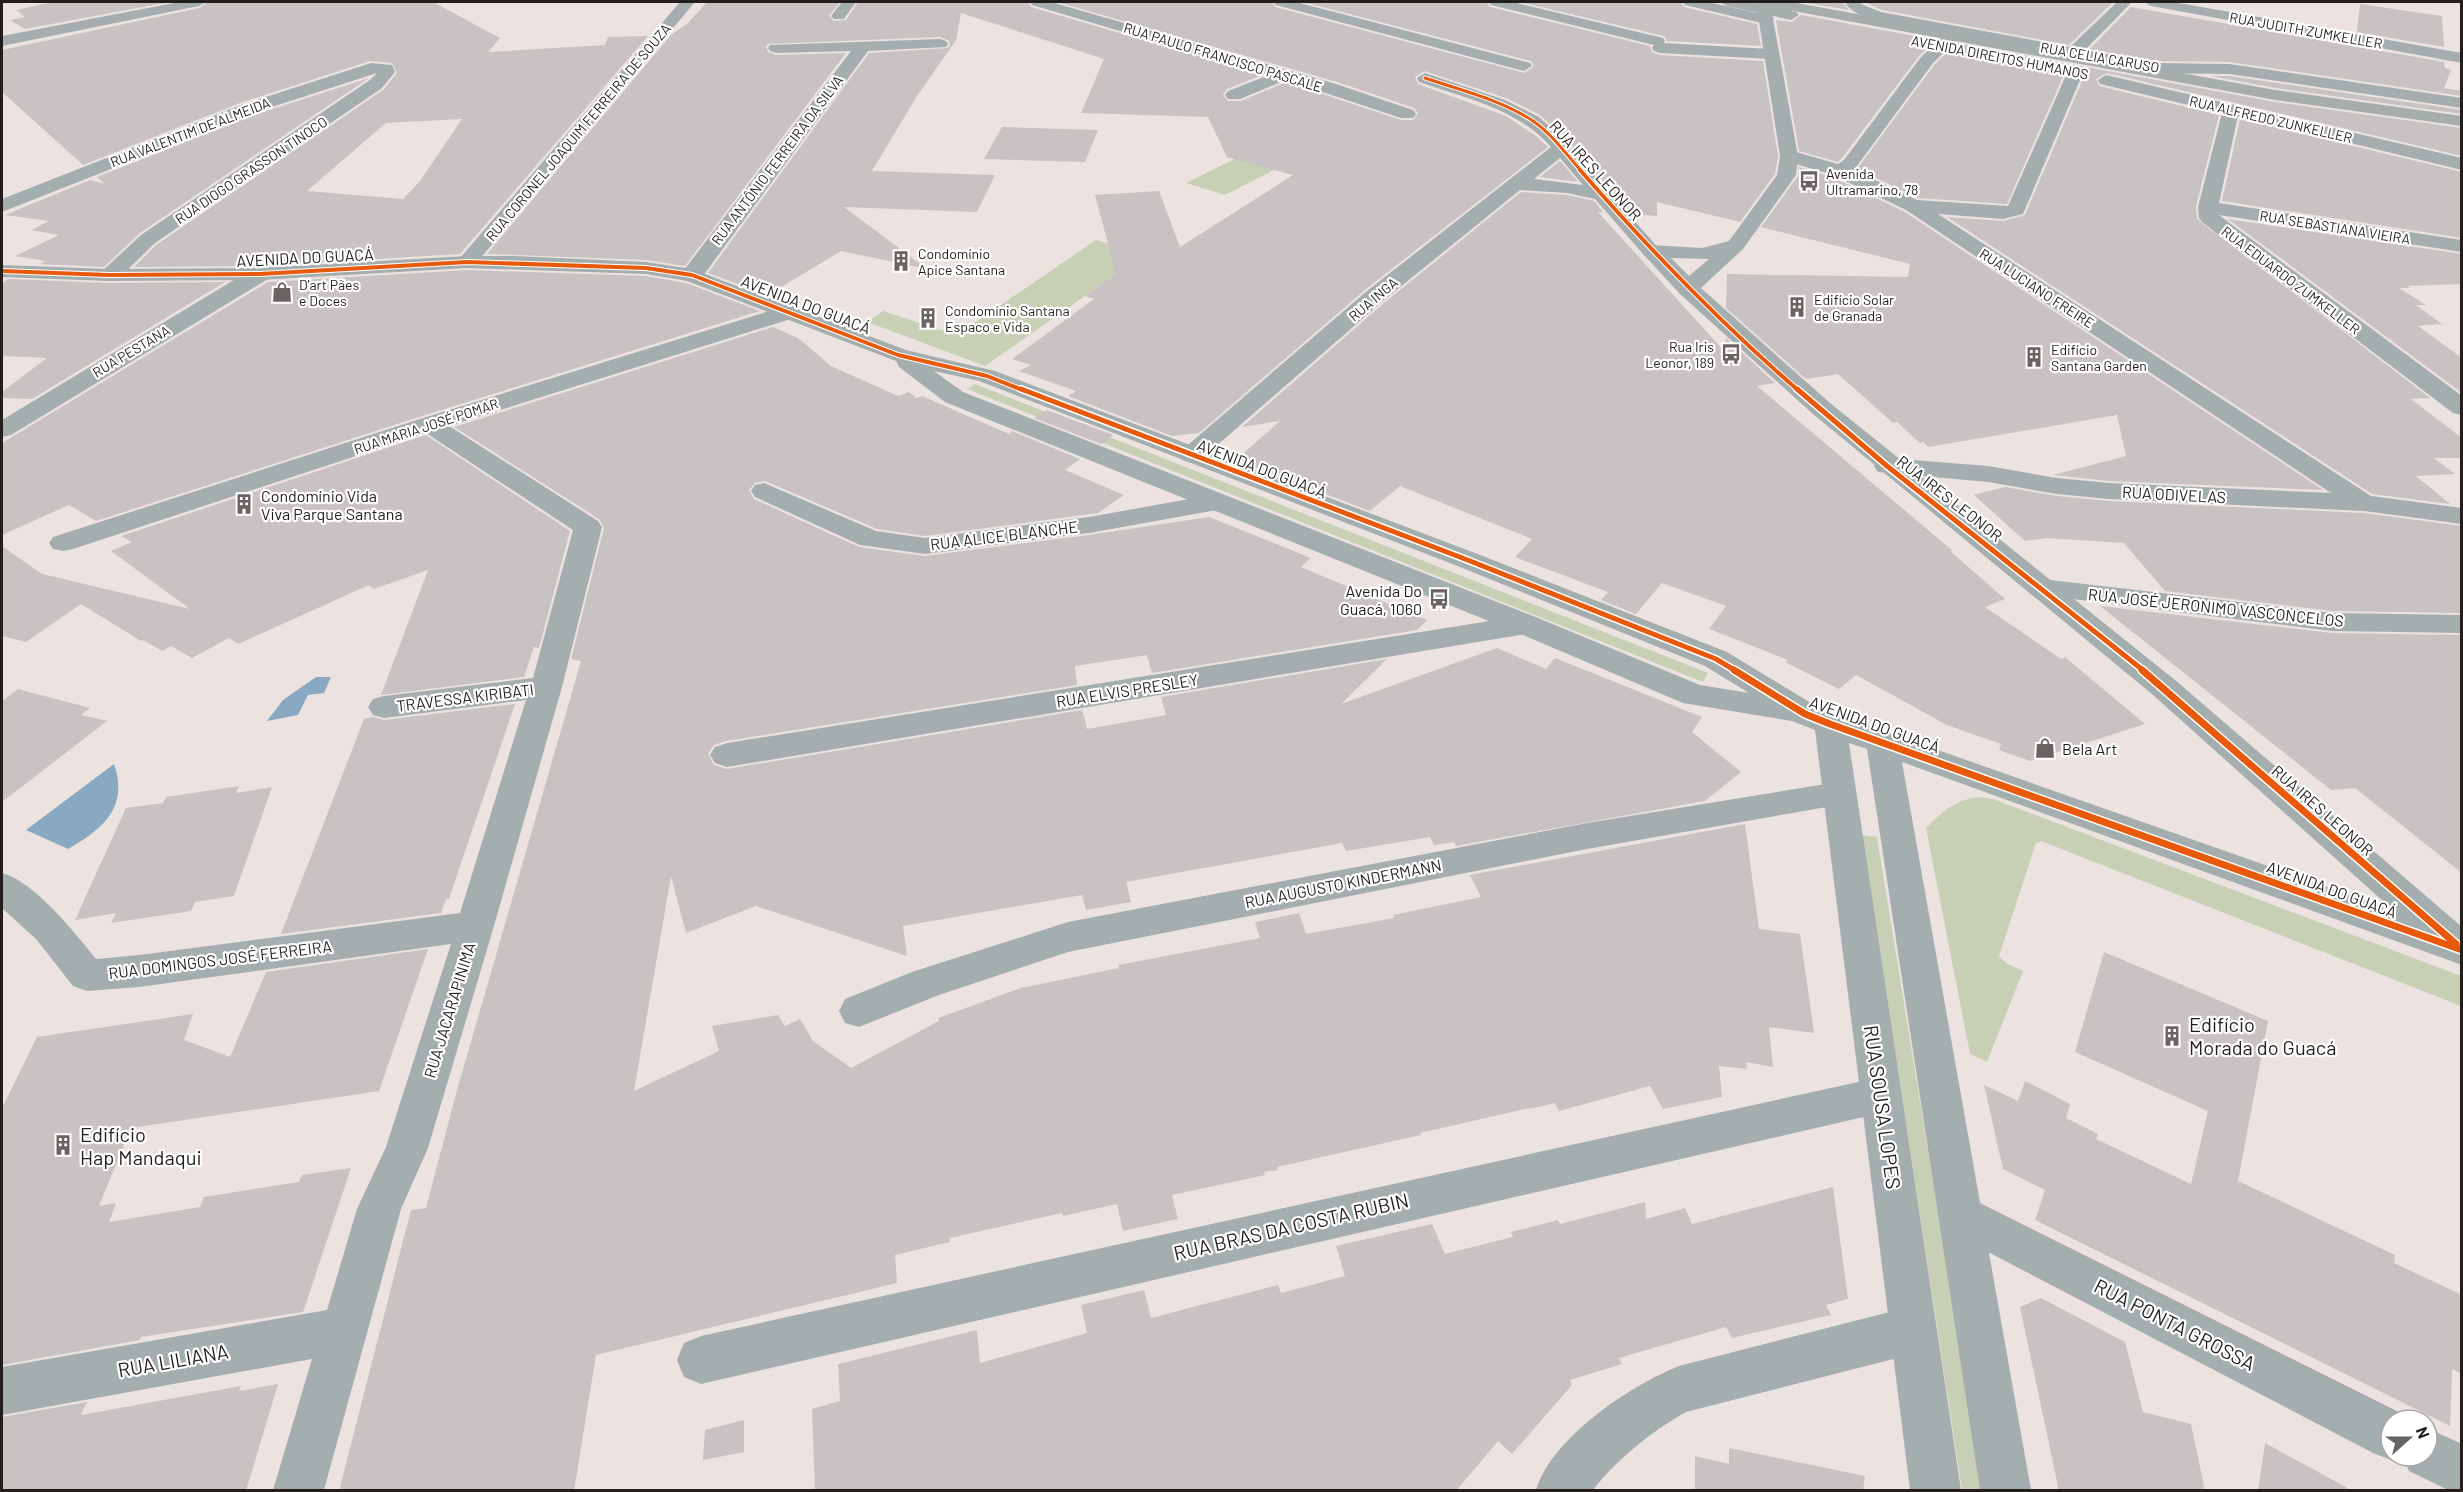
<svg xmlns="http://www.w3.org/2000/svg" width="2463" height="1492" font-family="Barlow,sans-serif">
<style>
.green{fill:#c7d0b5}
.water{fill:#89a9c3}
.building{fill:#c9c2c2;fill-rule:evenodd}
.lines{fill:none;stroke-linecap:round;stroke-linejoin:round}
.minor{fill:#a5aeae;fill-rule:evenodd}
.tertiary{fill:#a5aeae;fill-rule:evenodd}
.secondary{fill:#a5adad;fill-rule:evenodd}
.cycleway-far3-casing{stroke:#fff;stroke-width:5}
.cycleway-far2-casing{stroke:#fff;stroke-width:6}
.cycleway-far1-casing{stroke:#fff;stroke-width:8}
.cycleway-casing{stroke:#fff;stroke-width:10}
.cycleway-far3{stroke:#e8590c;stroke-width:3}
.cycleway-far2{stroke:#e8590c;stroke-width:4}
.cycleway-far1{stroke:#e8590c;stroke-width:5}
.cycleway{stroke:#e8590c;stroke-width:7}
.labels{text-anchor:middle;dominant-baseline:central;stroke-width:4.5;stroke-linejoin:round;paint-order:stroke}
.far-street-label{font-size:14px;fill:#231e1c;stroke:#fff}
.far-poi-label{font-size:14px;fill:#231e1c;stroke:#fff;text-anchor:start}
.street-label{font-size:16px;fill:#231e1c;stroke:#fff}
.poi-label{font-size:16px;fill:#231e1c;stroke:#fff;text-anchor:start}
.near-poi-label{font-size:20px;fill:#231e1c;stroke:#fff;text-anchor:start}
.near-street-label{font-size:20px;fill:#231e1c;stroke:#fff}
</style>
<rect width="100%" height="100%" fill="#ece3e0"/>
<!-- green -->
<g class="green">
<polygon points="1243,155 1280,167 1225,195 1186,183"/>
<polygon points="1096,240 1145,254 985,366 867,322 883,311 957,335"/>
<polygon points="975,384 1708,673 1703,682 967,389"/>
<path d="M1979 797 1993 799 2461 976V1006L2041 841 2036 843 1999 956 2006 963 2023 971 1987 1062 1970 1054 1926 828C1943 811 1955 800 1979 797Z"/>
<polygon points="1862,835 1877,837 1983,1490 1962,1490"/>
</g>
<!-- water -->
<g class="water">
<polygon points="316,677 331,677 324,693 308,695 298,715 267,721 283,700"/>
<path d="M114 764C129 807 103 829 68 849L26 830Z"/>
</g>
<!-- building -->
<g class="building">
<polygon points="52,2 170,2 25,29 10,20 25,17 16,10"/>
<path d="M208 2H433L500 38 488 52 605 45 608 37 648 36 460 254 260 266 134 267 156 245 383 90 397 73 392 63 370 61 240 103 83 165 2 92V50L199 8ZM462 119 420 181 403 199 307 191 386 123Z"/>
<polygon points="707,2 840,2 829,16 834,21 846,20 858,2 1028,2 1031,7 1262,75 1227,89 1223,95 1228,101 1241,101 1286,82 1401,120 1413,120 1418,113 1414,108 1337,82 1057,2 1272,2 1275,7 1525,73 1534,66 1531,61 1303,2 1487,2 1490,7 1650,46 1652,52 1659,55 1763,61 1778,156 1775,174 1740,222 1657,202 1657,216 1632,214 1561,134 1540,115 1506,98 1424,71 1415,77 1418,84 1506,116 1536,136 1548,147 1366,289 1199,433 1172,436 1068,396 1076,391 1019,371 1031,365 1012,359 1094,299 1085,296 1116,274 1095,195 1159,191 1180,247 1293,175 1227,157 1208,117 1081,113 1104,59 961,13 956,40 917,96 872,171 995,175 977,212 844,207 927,269 841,251 768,295 708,273 869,53 948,48 950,45 948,40 940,37 768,44 766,47 768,52 776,55 846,53 685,266 646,260 487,254 671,35 688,23"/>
<polygon points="1520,2 1681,2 1684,7 1757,24 1761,46 1667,41 1664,36"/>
<polygon points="1801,2 1845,2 1844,4 1849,10"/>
<polygon points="1864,2 2103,2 2112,3 2069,45 1882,10"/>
<polygon points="2360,4 2442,16 2444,47 2357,32"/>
<polygon points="2131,7 2444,62 2445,68 2451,70 2444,88 2462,91 2462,96 2229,62 2155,61 2090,49"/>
<polygon points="1801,15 1936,40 1919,56 1842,158 1838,162 1799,151 1776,20 1792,22"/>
<polygon points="1957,43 2275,102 2462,128 2462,156 2107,73 2096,79 2099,86 2219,115 2196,206 2197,219 2430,398 2411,399 2462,438 2462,458 2434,458 2455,474 2416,476 2450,504 2372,494 1947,217 2003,221 2025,215 2085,74 2081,67 2074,66 2065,72 2007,204 1918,198 1857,169 1935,64"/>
<polygon points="2211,76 2229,76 2462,110 2462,114 2275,88"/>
<polygon points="369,78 140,233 104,267 40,264 46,261 15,256 59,235 31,230 49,221 5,215 90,180 105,184 97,177 254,115"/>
<polygon points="2240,119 2462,172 2462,238 2222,201"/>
<polygon points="1002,127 1098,130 1085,162 984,159"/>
<polygon points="1560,161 1578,182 1540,177"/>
<polygon points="1799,167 1832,177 1905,212 2323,490 2109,481 2053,475 2126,456 2117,415 1928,447 1923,442 1920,443 1897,422 1893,423 1838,374 1806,379 1726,308 1727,274 1908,277 1910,264 1761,227 1798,176"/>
<polygon points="1521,192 1567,195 1594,201 1603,212 1598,212 1725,352 1726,338 1775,383 1757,386 1953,551 1950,551 2005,599 1985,607 2061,659 2065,657 2145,724 2030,761 1999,750 2001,744 1947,725 1856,675 1839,689 1785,662 1788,660 1709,629 1726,606 1662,583 1636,614 1601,600 1608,592 1515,557 1532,539 1400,486 1370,511 1236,460 1280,421 1242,427 1384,303"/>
<polygon points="2228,219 2462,254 2462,284 2407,286 2410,288 2399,288 2426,305 2416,305 2442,324 2418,326 2462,358 2462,393"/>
<polygon points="467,270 646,276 686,283 760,311 419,417 96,521 69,505 2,535 2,443 268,282"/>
<polygon points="9,279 109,283 225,282 32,399 2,398 2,392 47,358 2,356 2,283"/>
<polygon points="773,327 798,338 831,366 898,396 909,392 916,398 922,396 1009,434 1012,431 1080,459 1065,470 1124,495 1098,513 925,536 877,529 765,481 755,483 749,490 754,499 859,547 925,556 1089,535 1209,517 1311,558 1301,567 1427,620 1417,630 1152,673 1147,655 1075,666 1077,685 726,741 714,745 708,754 714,765 727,769 1082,710 1087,729 1166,715 1161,697 1387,659 1341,704 1497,648 1546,669 1555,658 1702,717 1692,732 1741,772 1705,801 1456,846 1454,842 1434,845 1430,837 1346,851 1342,843 1126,882 1131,902 1086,910 1082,895 903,926 907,956 756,906 686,933 671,876 634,1091 719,1051 712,1026 778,1015 785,1026 800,1019 813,1041 851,1068 939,1021 938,1018 1021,988 1119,968 1118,965 1260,938 1255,922 1299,913 1306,934 1394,918 1393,915 1481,897 1470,875 1745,824 1759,929 1800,934 1814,1033 1769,1027 1773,1067 1746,1062 1747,1069 1719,1066 1722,1097 1663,1109 1650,1086 1559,1111 1555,1103 1529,1109 1529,1108 1420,1133 1421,1135 1277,1167 1278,1170 1264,1172 1265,1175 1172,1195 1178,1219 1123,1231 1117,1204 1063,1216 1062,1213 950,1238 950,1242 895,1255 897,1283 596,1355 574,1491 339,1491 411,1210 426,1208 457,1090 581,661 571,659 604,528 599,519 454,427"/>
<polygon points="1047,410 1113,435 1101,444 1034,418"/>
<polygon points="426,435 570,531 539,648 534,647 524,677 381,695 428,570 374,589 369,585 238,644 229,638 192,658 171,646 162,651 143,640 141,641 81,604 26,642 2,636 2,546 42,574 190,609 111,551 132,542 121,536"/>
<polygon points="2005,487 2057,496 2109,501 2364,513 2462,526 2462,613 2332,611 2165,591 2124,543 2047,538 2025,541 1974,495"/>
<polygon points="2100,606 2332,633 2462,635 2462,873 2355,788 2331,790"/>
<polygon points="18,689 90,708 81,715 107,721 2,802 2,701"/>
<polygon points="515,704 449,899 446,899 441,913 281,934 364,719 372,717 384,720"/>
<polygon points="239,786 236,793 272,787 234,896 195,902 191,911 111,923 116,913 75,920 126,808 163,803 166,797"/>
<polygon points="428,949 379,1091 131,1128 99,1206 116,1203 109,1222 200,1207 204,1197 299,1182 302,1175 351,1168 303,1312 141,1337 140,1340 2,1365 2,1108 37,1037 193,1014 184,1040 230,1057 266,972"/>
<polygon points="2104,952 2268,1021 2238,1181 2395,1255 2394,1263 2462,1295 2462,1374 2452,1369 2450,1426 2035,1220 2045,1190 2003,1169 1984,1085 2018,1101 2025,1081 2070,1104 2066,1118 2098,1134 2096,1139 2191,1184 2208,1111 2075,1052"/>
<polygon points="1833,1187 1848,1299 1826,1305 1831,1315 1732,1338 1726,1327 1619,1358 1622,1364 1570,1380 1572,1385 1512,1454 1498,1441 1456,1491 815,1491 812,1409 840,1401 838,1364 977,1330 980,1363 1087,1333 1081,1305 1144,1290 1151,1318 1278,1285 1281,1293 1345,1276 1336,1246 1432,1224 1445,1254 1513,1237 1511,1232 1558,1220 1560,1224 1645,1202 1646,1219 1685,1208 1692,1224"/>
<polygon points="2041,1298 2125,1342 2143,1412 2191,1424 2205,1491 2059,1491 2020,1307"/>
<polygon points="278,1384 246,1491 2,1491 2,1417 87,1402 81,1415 241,1386 239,1391"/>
<polygon points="744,1420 744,1452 703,1460 705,1430"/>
<polygon points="2265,1443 2353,1491 2258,1491"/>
<polygon points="1729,1448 1865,1476 1863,1491 1695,1491 1695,1456 1729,1464"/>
</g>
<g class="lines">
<!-- minor -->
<g class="minor">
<polygon points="179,2 206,2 199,6 2,46 2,36"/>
<polygon points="680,2 695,2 474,266 467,268 460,266 456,262 460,258"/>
<polygon points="842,2 856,2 844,19 834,19 831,16"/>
<polygon points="1030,2 1051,2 1336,84 1413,110 1416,114 1413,118 1401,118 1286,80 1240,99 1228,99 1225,95 1228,91 1269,75 1032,5"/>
<polygon points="1274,2 1296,2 1530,63 1532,66 1524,71 1276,5"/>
<polygon points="1489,2 1512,2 1663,38 1665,41 1663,43 1770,49 1778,54 1770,59 1660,53 1654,51 1652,48 1654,45 1491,5"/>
<polygon points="1683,2 1708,2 1771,16 1774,19 1766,24 1685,5"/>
<path d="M1847 2H1862L1861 4 1881 12 2070 47 2117 2H2132L2085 50 2155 63 2229 64 2462 98V108L2229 74 2155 73 1961 36 1933 63 1854 170 1917 200 2008 206 2067 73 2075 68 2081 69 2083 73 2023 214 2003 219 1938 214 2371 496 2462 508V524L2364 511 2109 499 2057 494 1988 482 1878 472 1874 466 1878 460 1887 458 1988 466 2057 478 2109 483 2331 493 1906 210 1833 175 1782 160 1780 156 1782 152 1789 150 1838 164 1844 160 1921 57 1946 34C1922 29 1859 24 1846 4Z"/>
<polygon points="2144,2 2173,2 2462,53 2462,63 2151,6"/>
<polygon points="940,39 946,41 948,44 946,47 868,51 700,280 692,281 684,280 681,275 684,270 851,51 776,53 770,51 768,48 770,45"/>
<polygon points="371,63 392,65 395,72 382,88 155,243 117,280 109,281 101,280 98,275 141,235 370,80 377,73 253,113 2,212 2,199 241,105"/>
<path d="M1425 73 1505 100 1539 117 1559 135 1661 251 1658 255 1651 257 1644 255 1595 199 1567 193 1520 190 1383 301 1200 460 1191 463 1182 460 1178 455 1182 450 1367 291 1551 147C1518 109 1465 98 1419 82L1417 78ZM1560 158 1583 185 1534 179Z"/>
<polygon points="2106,75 2462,158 2462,170 2238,116 2219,203 2462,240 2462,252 2219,215 2462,396 2462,415 2453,413 2202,222 2199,218 2198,207 2222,113 2100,84 2098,80"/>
<polygon points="260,268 268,269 271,274 268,279 11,435 2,437 2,420 252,269"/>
<path d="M789 305 797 307 800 312 797 317 449 426 598 521 602 527 562 687 494 926 428 1148 401 1209 324 1490H273L312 1359 2 1415V1367L327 1310 357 1209 386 1147 451 944 139 987 87 991 73 986 36 939 2 908V873C34 881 75 933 96 959L139 955 460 913 526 700 384 718 373 715 368 707 373 699 384 696 533 678 573 530 426 433 73 549 63 551 53 549 49 543 53 537 420 419Z"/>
<polygon points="764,483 876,531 925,538 1089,517 1217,494 1227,496 1231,502 1227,508 1217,510 1089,533 925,554 860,545 755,497 751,491 755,485"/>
<polygon points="2042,579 2332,613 2462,615 2462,633 2332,631 2032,594 2027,588 2032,582"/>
<polygon points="1527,615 1538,618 1542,625 1538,632 727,767 715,763 710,755 715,747 727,743"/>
<polygon points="1838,782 1850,785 1855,794 1850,803 1587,849 1068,952 939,995 859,1027 845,1023 839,1011 845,999 912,972 1068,922 1587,823"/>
<polygon points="1881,1077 1896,1082 1902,1095 1896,1108 1881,1113 701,1384 684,1377 677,1360 684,1343 701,1336"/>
<polygon points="1960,1193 2409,1417 2410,1420 2391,1420 2391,1456 2400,1456 2391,1460 2373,1453 1944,1229 1938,1214 1944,1199"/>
<path d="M1913 1306 1930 1313 1937 1330 1930 1347 1913 1354 1686 1412C1652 1431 1616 1460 1593 1490H1536C1552 1438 1629 1386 1679 1366Z"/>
<polygon points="2427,1428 2462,1444 2462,1490 2448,1490 2409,1471 2403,1456 2427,1456"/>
</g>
<!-- tertiary -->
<path class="tertiary" d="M1756 2H1770L1798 156 1796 175 1743 249 1701 288 1830 403 2175 680 2462 927V965L1902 762 2031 1490H1980L1867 749 1849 743 1961 1490H1910L1815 730 1792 721 1683 703 1516 632 945 402 899 367 896 361 687 281 646 274 467 268 260 280 109 281 2 277V265L109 269 260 268 467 256H514L646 262 692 269 906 350 995 371 1475 553 1727 652 1816 706 1841 716 2393 910 2153 695 1813 414 1680 294 1644 255 1641 251 1644 247 1651 245 1702 248 1729 241 1777 175 1780 156ZM1671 258 1709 259 1689 276ZM934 371 979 381 1455 565 1705 666 1749 693 1700 685 1538 618 963 392Z"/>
<!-- secondary -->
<polygon class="secondary" points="1720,2 1747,2 1765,5 1763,2 1791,2 2275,90 2462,116 2462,126 2275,100 1788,10 1796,12 1799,15 1791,20 1727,6"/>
<!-- cycleway-far3 casing -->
<g class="cycleway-far3-casing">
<path id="cycleway-far3" d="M1425 78C1460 90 1502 100 1533 121 1552 134 1567 155 1582 172"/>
</g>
<!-- cycleway-far2 casing -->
<g class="cycleway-far2-casing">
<g id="cycleway-far2">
<path d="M1580 170C1650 250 1718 321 1799 391"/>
<polyline points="2,271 109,275 260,274 467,262 646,268 692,275 898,355 987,376 1025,391"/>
</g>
</g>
<!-- cycleway-far1 casing -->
<g class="cycleway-far1-casing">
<g id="cycleway-far1">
<polyline points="1021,389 1465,559 1716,659 1736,671"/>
<polyline points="1797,389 1887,466 2144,671"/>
</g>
</g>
<!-- cycleway casing -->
<g class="cycleway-casing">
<g id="cycleway">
<polyline points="1734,670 1805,714 1830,724 2462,950"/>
<polyline points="2142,670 2456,944"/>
</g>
</g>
<!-- cycleway-far3 -->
<use href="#cycleway-far3" class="cycleway-far3"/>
<!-- cycleway-far2 -->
<use href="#cycleway-far2" class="cycleway-far2"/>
<!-- cycleway-far1 -->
<use href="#cycleway-far1" class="cycleway-far1"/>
<!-- cycleway -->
<use href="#cycleway" class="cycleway"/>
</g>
<!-- icons -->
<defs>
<g id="bus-bare" transform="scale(1.62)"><path d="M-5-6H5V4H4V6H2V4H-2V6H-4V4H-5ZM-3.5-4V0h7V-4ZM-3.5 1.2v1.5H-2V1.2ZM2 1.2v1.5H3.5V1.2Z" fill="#696361" stroke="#fff" stroke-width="2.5" paint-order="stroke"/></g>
<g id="building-bare" transform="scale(1.62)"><path d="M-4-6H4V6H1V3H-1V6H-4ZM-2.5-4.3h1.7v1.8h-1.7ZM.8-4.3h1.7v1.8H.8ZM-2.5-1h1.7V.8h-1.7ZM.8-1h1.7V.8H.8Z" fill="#696361" stroke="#fff" stroke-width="2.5" paint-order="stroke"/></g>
<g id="shop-bare" transform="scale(1.62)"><path d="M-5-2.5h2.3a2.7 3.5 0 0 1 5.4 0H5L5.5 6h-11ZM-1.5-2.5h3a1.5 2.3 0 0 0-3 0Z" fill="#696361" stroke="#fff" stroke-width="2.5" paint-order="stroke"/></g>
</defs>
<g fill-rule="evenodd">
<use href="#bus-bare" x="1809" y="181"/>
<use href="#building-bare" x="901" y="261"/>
<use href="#shop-bare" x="282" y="292"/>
<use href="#building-bare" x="1797" y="307"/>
<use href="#building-bare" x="928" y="318"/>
<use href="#bus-bare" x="1731" y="354"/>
<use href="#building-bare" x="2034" y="357"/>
<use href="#building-bare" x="244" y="504"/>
<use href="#bus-bare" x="1439" y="599"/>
<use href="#shop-bare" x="2045" y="748"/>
<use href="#building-bare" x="2172" y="1036"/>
<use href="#building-bare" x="63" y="1145"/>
</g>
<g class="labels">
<!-- far-street labels -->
<g class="far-street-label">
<text transform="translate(2306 30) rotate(10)">RUA JUDITH ZUMKELLER</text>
<text transform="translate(1223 57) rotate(17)">RUA PAULO FRANCISCO PASCALE</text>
<text transform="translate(2000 57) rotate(11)">AVENIDA DIREITOS HUMANOS</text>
<text transform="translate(2100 57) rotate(10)">RUA CELIA CARUSO</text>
<text transform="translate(2271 119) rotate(13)">RUA ALFREDO ZUNKELLER</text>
<text transform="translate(190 132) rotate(-21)">RUA VALENTIM DE ALMEIDA</text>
<text transform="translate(578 132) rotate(-50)">RUA CORONEL JOAQUIM FERREIRA DE SOUZA</text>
<text transform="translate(777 160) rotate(-53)">RUA ANTÔNIO FERREIRA DA SILVA</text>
<text transform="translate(251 170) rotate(-34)">RUA DIOGO GRASSON TINOCO</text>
<text transform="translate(2335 227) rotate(9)">RUA SEBASTIANA VIEIRA</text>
<text transform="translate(2291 280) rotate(37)">RUA EDUARDO ZUMKELLER</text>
<text transform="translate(2037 288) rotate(33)">RUA LUCIANO FREIRE</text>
<text transform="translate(1373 299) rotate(-40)">RUA INGA</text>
<text transform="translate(131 351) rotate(-31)">RUA PESTANA</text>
<text transform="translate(426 426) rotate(-18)">RUA MARIA JOSÉ POMAR</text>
</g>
<!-- far-poi labels -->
<g class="far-poi-label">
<text x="1826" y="173">Avenida<tspan x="1826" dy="16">Ultramarino, 78</tspan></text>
<text x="918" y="253">Condomínio<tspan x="918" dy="16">Apice Santana</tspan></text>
<text x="299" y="284">D'art Pães<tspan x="299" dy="16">e Doces</tspan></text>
<text x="1814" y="299">Edifício Solar<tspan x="1814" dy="16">de Granada</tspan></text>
<text x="945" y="310">Condomínio Santana<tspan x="945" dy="16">Espaco e Vida</tspan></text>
<text x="1714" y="346" text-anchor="end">Rua Iris<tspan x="1714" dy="16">Leonor, 189</tspan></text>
<text x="2051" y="349">Edifício<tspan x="2051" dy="16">Santana Garden</tspan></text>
</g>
<!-- street labels -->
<g class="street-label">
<text transform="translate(1596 170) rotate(48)">RUA IRES LEONOR</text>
<text transform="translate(305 257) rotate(-3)">AVENIDA DO GUACÁ</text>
<text transform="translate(806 304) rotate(21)">AVENIDA DO GUACÁ</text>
<text transform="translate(1262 468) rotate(21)">AVENIDA DO GUACÁ</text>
<text transform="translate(2174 494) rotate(3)">RUA ODIVELAS</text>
<text transform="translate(1950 498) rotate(38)">RUA IRES LEONOR</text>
<text transform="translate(1004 535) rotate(-7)">RUA ALICE BLANCHE</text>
<text transform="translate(2216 607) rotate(6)">RUA JOSÉ JERONIMO VASCONCELOS</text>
<text transform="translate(1127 690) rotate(-9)">RUA ELVIS PRESLEY</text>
<text transform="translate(465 697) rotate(-7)">TRAVESSA KIRIBATI</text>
<text transform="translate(1875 724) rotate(20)">AVENIDA DO GUACÁ</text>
<text transform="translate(2323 810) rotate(41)">RUA IRES LEONOR</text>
<text transform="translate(1343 883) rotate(-11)">RUA AUGUSTO KINDERMANN</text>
<text transform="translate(2332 889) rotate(20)">AVENIDA DO GUACÁ</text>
<text transform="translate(220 959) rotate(-7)">RUA DOMINGOS JOSÉ FERREIRA</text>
<text transform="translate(449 1010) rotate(-73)">RUA JACARAPINIMA</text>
</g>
<!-- poi labels -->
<g class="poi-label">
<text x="261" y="495">Condomínio Vida<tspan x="261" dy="18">Viva Parque Santana</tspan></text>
<text x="1422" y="590" text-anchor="end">Avenida Do<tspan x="1422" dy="18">Guacá, 1060</tspan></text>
<text x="2062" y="748">Bela Art</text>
</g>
<!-- near-poi labels -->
<g class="near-poi-label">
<text x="2189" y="1024">Edifício<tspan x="2189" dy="23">Morada do Guacá</tspan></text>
<text x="80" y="1134">Edifício<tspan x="80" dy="23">Hap Mandaqui</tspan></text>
</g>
<!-- near-street labels -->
<g class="near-street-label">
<text transform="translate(1883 1107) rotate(82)">RUA SOUSA LOPES</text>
<text transform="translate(1291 1226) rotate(-13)">RUA BRAS DA COSTA RUBIN</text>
<text transform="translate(2175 1324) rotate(27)">RUA PONTA GROSSA</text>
<text transform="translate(173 1360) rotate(-10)">RUA LILIANA</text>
</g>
</g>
<!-- border -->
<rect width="2463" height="1492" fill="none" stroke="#231e1c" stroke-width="6"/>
<!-- north arrow -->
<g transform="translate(2409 1438) rotate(69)"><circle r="28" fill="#ffffff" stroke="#a7a5a4" stroke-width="1.5"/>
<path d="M0-4.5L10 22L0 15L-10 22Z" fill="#696361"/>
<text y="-9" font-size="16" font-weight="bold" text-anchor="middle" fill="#231e1c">N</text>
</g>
</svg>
